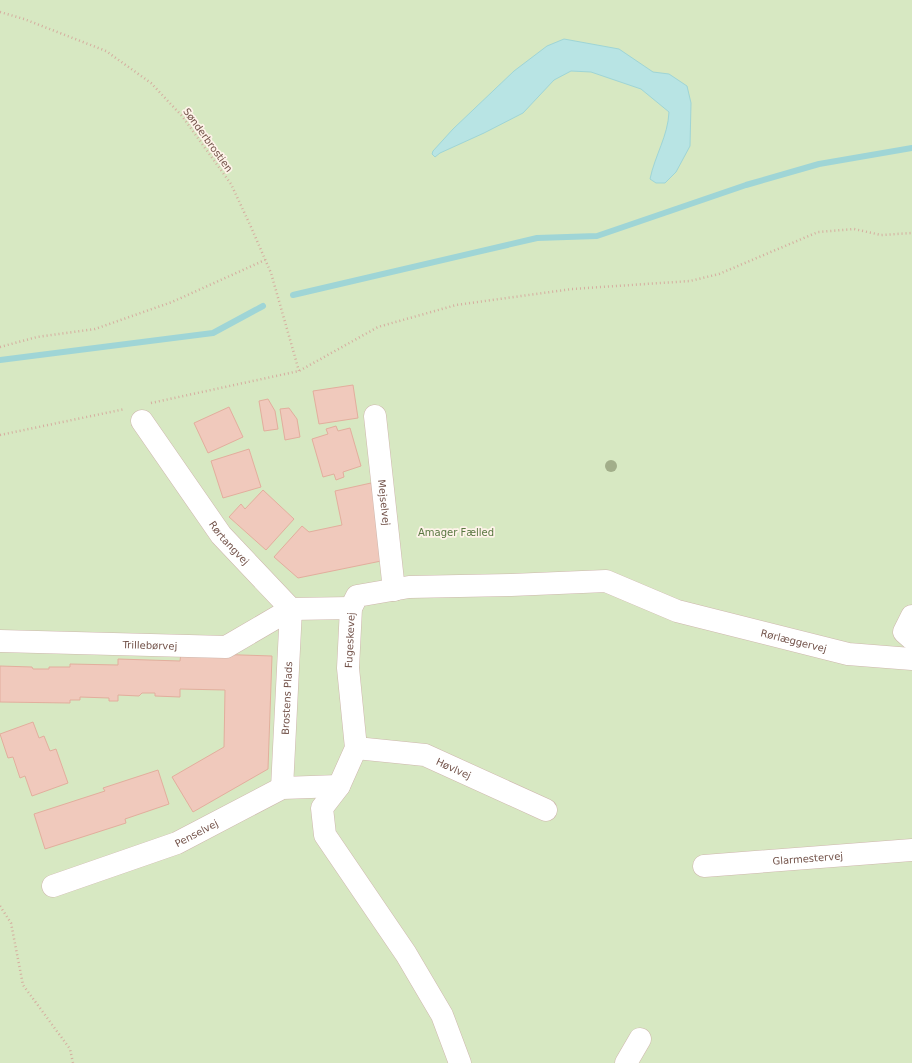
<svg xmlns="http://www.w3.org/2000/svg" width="912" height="1063" font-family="'DejaVu Sans',sans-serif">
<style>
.green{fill:#d7e8c2}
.water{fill:#b8e4e4;stroke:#9fd5d6}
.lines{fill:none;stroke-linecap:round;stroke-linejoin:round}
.stream{stroke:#9fd5d6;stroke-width:6}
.building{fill:#f0c9bc;stroke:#e2ae9d}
.street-casing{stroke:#ceb7ad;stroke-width:23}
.path{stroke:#d5ad9f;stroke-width:2.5;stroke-dasharray:1 3;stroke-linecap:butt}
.street{stroke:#fff;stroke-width:22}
.tree{fill:#a2ae8a}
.labels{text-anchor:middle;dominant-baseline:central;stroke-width:3.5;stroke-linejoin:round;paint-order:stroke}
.street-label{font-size:10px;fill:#73534a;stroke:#fef3e9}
.park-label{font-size:10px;fill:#5a7842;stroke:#fef3e9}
</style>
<rect width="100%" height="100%" fill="#fbefe3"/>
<!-- green -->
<rect class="green" x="0" y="0" width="912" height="1063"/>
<!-- water -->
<path class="water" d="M564 39 619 49 653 72 669 74 687 86 691 103 690 146 676 172 665 183H656L650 179C655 155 668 136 669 112L641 89 591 72 571 71 554 80 523 113 484 133 440 153 435 157 432 154 433 151 453 129 514 71 547 46Z"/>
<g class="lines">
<!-- stream -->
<g class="stream">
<polyline points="293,295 537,238 597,236 746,185 819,164 912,148"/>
<polyline points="0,360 213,333 263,306"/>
</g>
</g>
<!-- building -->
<g class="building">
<polygon points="353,385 358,418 319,424 313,391"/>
<polygon points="268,399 275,411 278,429 264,431 259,401"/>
<polygon points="229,407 243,437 208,453 194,423"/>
<polygon points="289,408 297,419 300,437 285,440 280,409"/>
<polygon points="336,426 338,431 350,428 361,466 343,472 344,477 336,480 334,474 323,477 312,439 328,434 326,429"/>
<polygon points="249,449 261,487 223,498 211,461"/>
<polygon points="371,483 386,560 298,578 274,557 302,526 309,532 342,525 335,491"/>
<polygon points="263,490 294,519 266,550 229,517 241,504 245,509"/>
<polygon points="181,653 272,656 268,769 193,812 172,777 224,747 225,690 180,689 180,697 155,696 155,693 142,693 139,696 118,695 118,701 109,701 109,698 80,697 80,700 70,700 70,703 0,702 0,666 32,667 33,669 49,669 49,667 70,667 70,664 118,665 118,659 180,661"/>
<polygon points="33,722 39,738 44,736 50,751 56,749 68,783 32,796 25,776 20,778 13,757 8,758 0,734"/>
<polygon points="158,770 169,804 125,819 126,823 45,849 34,814 105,791 103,788"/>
</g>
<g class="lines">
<!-- street casing -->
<g class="street-casing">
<g id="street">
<path id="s1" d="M375 416 394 590"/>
<path id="s2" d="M142 421 221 535 291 609 351 608"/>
<polyline points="912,616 904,632 912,639"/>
<path id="s3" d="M0 641 226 647 291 609"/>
<path id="s4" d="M356 748 425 755 546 810"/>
<path id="s5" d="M282 788 291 609"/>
<path id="s6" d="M704 866 912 850"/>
<path id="s7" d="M53 886 177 843 282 788 339 786"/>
<path id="s8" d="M460 1063 442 1015 406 954 325 835 322 808 339 786 356 748 348 668 351 608 357 596 409 587 511 585 606 581 677 611 848 654 912 659"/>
<polyline points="626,1063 640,1039"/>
</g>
</g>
<!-- path -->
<g class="path">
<polyline points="0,12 24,19 106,51 151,83 182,116 231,184 251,227 271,273 299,371"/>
<polyline points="0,347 37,337 95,329 172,302 265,260"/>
<polyline points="151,403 299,371 378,327 456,305 572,289 690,281 719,274 818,232 854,229 881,235 912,233"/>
<polyline points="0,435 125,409"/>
<polyline points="0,906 11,923 23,985 70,1049 73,1063"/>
</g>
<!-- street -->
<use href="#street" class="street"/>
</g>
<!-- trees -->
<circle class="tree" cx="611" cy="466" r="6"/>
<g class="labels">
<!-- street labels -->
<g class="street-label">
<text transform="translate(208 140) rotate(54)">Sønderbrostien</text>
<text stroke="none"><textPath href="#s1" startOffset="87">Mejselvej</textPath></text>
<text stroke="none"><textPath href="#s2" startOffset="150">Rørtangvej</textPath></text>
<text stroke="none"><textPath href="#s8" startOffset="471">Fugeskevej</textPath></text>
<text stroke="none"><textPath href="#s8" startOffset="964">Rørlæggervej</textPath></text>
<text stroke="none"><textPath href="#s3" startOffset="150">Trillebørvej</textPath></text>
<text stroke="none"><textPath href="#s5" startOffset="90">Brostens Plads</textPath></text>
<text stroke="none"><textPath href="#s4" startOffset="101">Høvlvej</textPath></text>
<text stroke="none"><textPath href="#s7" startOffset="153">Penselvej</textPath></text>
<text stroke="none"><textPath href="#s6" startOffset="104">Glarmestervej</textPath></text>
</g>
<!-- park labels -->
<g class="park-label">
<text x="456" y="532">Amager Fælled</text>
</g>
</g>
</svg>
